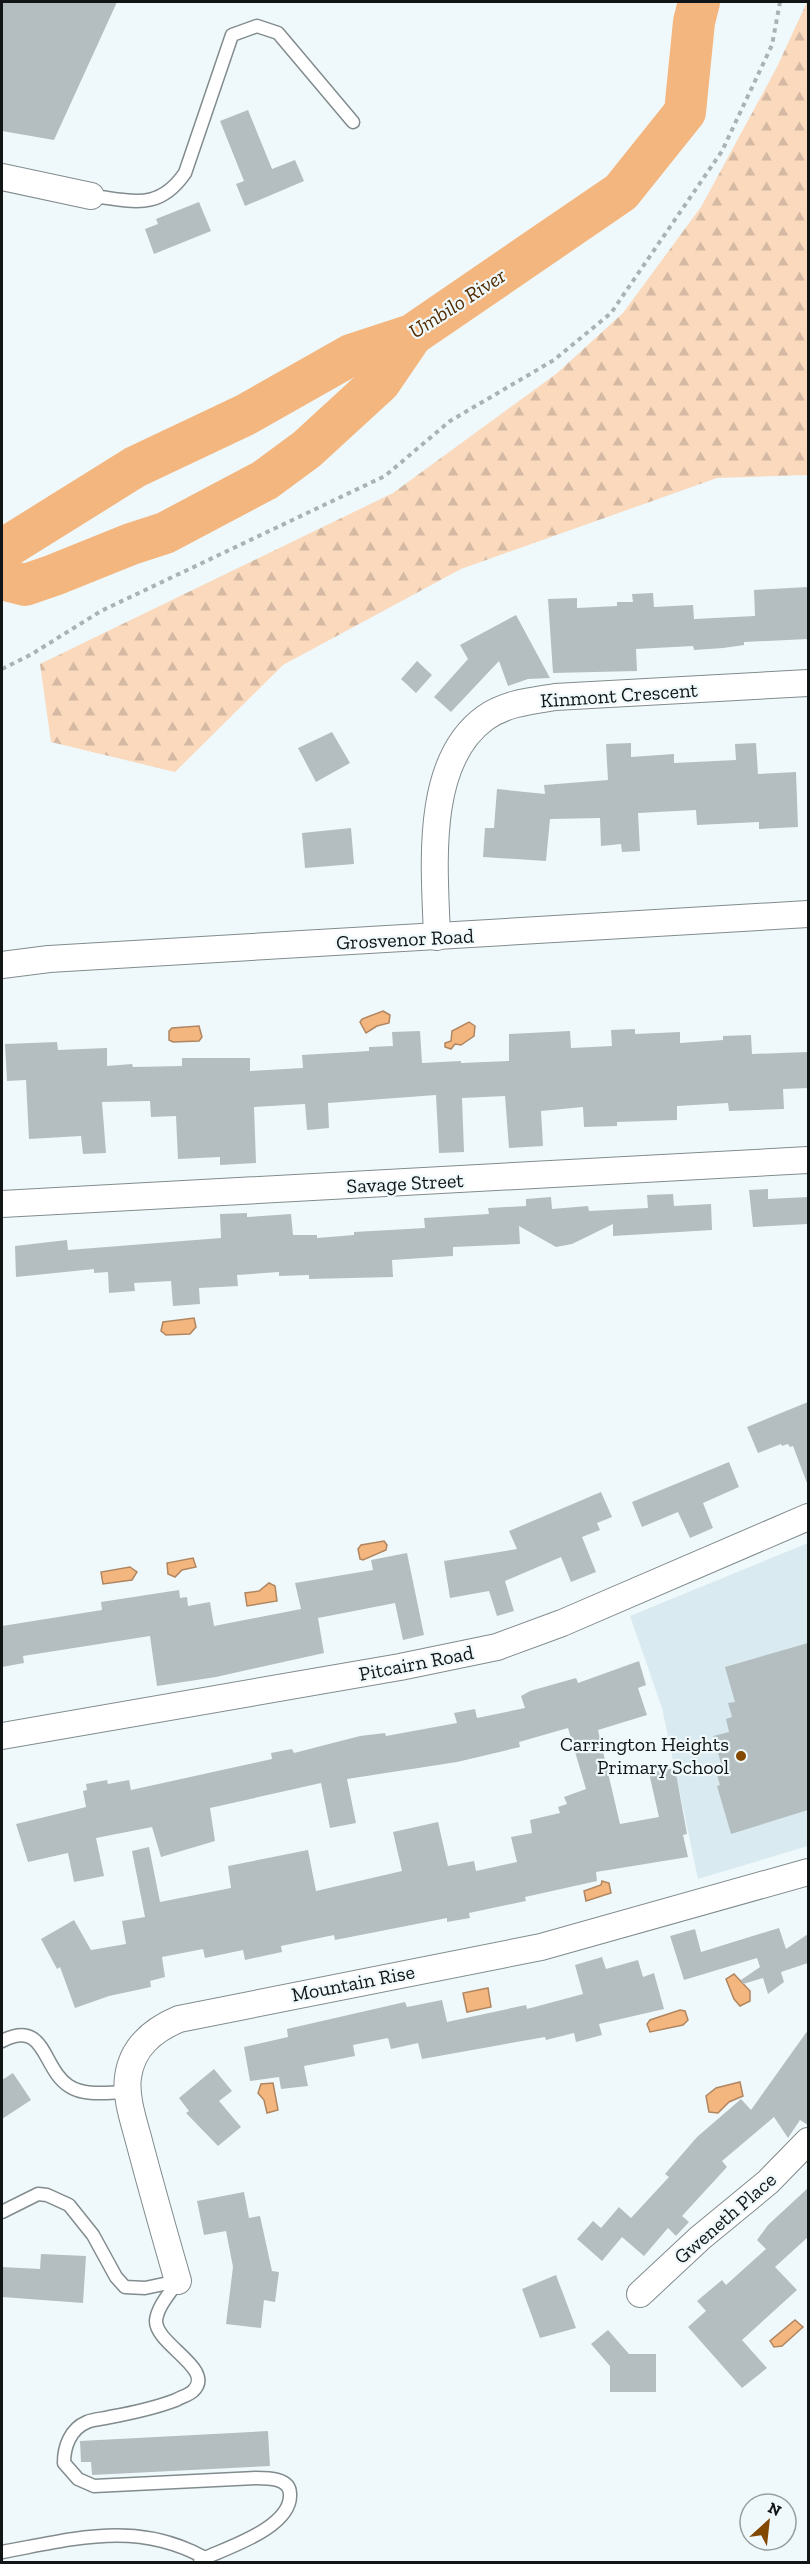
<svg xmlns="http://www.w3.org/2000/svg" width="810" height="2564" font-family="'Zilla Slab',serif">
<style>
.built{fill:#d9ebf0}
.forest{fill:url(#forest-firs)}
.water{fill:#f4b67f;stroke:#b08660;stroke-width:1.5}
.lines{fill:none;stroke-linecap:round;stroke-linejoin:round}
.river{stroke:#f4b67f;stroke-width:42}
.building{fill:#b4bec0}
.service-casing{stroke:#828b8d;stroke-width:15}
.minor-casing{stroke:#828b8d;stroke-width:28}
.path{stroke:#aab2b4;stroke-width:4;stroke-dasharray:4.5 4.5;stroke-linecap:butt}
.service{stroke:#fff;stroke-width:12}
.minor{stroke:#fff;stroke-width:26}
.poi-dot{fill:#834900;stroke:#eff9fb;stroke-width:2}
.labels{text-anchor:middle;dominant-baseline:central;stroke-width:4.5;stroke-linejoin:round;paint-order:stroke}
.street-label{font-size:20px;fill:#121516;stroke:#eff9fb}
.poi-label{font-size:20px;fill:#121516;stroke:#eff9fb;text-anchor:end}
.water-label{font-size:21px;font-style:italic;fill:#532c00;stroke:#eff9fb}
</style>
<defs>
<pattern id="forest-firs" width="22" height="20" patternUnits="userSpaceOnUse" patternTransform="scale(1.5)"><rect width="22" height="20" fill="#fad9bd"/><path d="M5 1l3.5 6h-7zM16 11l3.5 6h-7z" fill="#d5b9a2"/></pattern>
</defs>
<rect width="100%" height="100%" fill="#eff9fb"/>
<!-- built -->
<polygon class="built" points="808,1543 808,1846 698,1879 662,1708 630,1616"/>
<!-- forest -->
<polygon class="forest" points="807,2 808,475 717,478 461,569 283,665 175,772 51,742 40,664 393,493 556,374 623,313 701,207 777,67"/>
<!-- water -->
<g class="water">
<polygon points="383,1011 390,1015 389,1023 377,1026 366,1033 360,1022 362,1019"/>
<polygon points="469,1022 475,1026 474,1036 461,1045 455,1044 451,1049 445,1047 445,1043 451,1041 452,1031"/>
<polygon points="199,1026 202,1037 199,1041 173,1042 169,1040 169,1031 172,1028"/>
<polygon points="194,1318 196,1327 190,1334 166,1335 161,1331 163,1322"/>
<polygon points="384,1541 387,1545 386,1550 363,1560 360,1559 358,1549 361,1545"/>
<polygon points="193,1558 196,1567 182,1570 175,1577 168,1574 167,1563"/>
<polygon points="130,1567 137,1572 132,1580 103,1584 101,1572"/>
<polygon points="269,1583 275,1586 277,1601 247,1606 245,1593 259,1591"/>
<polygon points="602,1881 609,1883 611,1893 586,1901 584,1891 601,1885"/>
<polygon points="734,1974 750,1991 750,2001 740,2006 734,1999 726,1979"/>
<polygon points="488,1988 491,2007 467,2012 463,1993"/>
<polygon points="680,2010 685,2011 688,2020 683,2025 650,2032 647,2024 650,2020"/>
<polygon points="740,2082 743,2096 729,2102 718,2113 709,2112 706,2096 716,2088"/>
<polygon points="273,2083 278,2110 267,2113 264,2100 258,2093 261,2084"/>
<polygon points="795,2320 803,2327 782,2346 774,2347 770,2341"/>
</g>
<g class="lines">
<!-- river -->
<g class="river">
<polyline points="2,550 135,467 245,415 351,355 412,335 621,192 685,112 694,22 699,2"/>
<polyline points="2,579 25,585 54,575 131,544 165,533 265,480 307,449 380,382 412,335"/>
</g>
</g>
<!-- building -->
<g class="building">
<polygon points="2,2 117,2 54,140 2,131"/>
<polygon points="248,110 272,169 295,160 304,181 245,206 236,184 244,181 220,121"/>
<polygon points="199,202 211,231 154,254 145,229 158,224 156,219"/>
<polygon points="808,587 808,639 744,642 744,645 723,648 694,650 693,646 636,649 637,671 553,673 548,599 577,598 577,608 617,606 617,602 633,602 632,594 653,593 654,607 693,605 694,619 755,616 754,590"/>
<polygon points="516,615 550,678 528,679 508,686 499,661 451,712 434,697 468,659 460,645"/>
<polygon points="417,661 432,675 416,693 401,679"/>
<polygon points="332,732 350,763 316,782 298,748"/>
<polygon points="631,743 631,757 674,754 674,763 736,760 735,744 756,743 758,774 796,772 798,827 759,829 759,822 697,825 696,810 638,813 640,851 622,852 621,844 601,846 600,818 550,819 546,861 483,857 485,828 494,828 497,789 545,794 544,785 608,780 606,744"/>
<polygon points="351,828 354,864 305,868 302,833"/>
<polygon points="635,1029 635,1034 680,1032 680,1043 723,1040 723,1036 751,1035 752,1054 808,1052 808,1088 783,1089 784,1109 729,1111 728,1103 677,1106 677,1120 617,1122 617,1126 584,1127 583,1107 541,1111 543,1146 509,1148 505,1096 462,1098 464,1152 439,1153 436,1095 328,1103 329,1128 307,1130 305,1104 254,1107 256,1163 220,1165 220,1157 178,1159 176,1116 151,1117 150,1101 102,1102 106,1153 83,1154 81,1136 29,1139 26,1080 7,1081 5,1044 57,1042 58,1050 107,1048 107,1066 132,1064 133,1067 182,1066 182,1058 250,1058 250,1071 303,1068 302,1055 369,1051 369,1047 393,1046 392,1032 420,1031 422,1063 461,1061 461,1063 509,1061 509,1034 570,1031 571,1048 612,1046 611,1030"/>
<polygon points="768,1189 768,1199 808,1197 808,1224 753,1227 749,1190"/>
<polygon points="673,1194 674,1206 711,1204 712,1230 613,1236 613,1224 572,1244 556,1247 519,1226 520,1244 453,1247 453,1256 392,1260 393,1277 309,1279 309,1275 279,1276 279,1272 237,1275 238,1286 199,1288 200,1304 173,1306 171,1281 134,1283 135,1291 109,1293 108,1272 94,1273 94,1269 16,1277 15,1246 67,1240 68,1250 221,1238 220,1214 247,1213 247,1217 291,1214 293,1235 317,1235 317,1238 354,1235 354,1232 425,1228 424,1218 489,1214 488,1208 526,1206 526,1199 551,1197 552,1209 588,1206 589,1211 648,1208 647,1195"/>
<polygon points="808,1402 808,1482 807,1483 793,1446 790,1447 788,1444 782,1446 781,1444 758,1453 747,1427"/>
<polygon points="729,1462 739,1487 703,1503 713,1528 690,1538 678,1512 642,1527 632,1502"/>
<polygon points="601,1492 612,1517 597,1523 600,1530 582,1537 596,1572 571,1582 561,1557 505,1581 514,1611 497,1616 489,1591 450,1598 444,1561 517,1549 509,1531"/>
<polygon points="407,1553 424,1635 403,1640 395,1603 318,1618 324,1653 216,1677 157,1686 150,1636 23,1656 24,1663 2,1667 2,1626 102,1610 101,1602 179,1590 180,1598 187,1597 188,1606 210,1602 214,1626 301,1609 295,1583 373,1570 371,1560"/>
<polygon points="808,1643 808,1810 731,1834 717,1786 720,1785 716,1772 723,1770 713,1736 729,1732 726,1719 732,1717 728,1703 735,1702 725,1667"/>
<polygon points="639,1661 646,1685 638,1688 647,1715 598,1730 620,1824 659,1817 649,1773 675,1768 687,1834 683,1835 688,1857 596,1872 597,1881 525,1897 526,1901 469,1913 470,1918 447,1922 447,1918 335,1940 334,1935 281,1946 282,1952 245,1960 243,1950 205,1958 203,1949 162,1957 165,1977 150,1981 151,1987 109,1996 75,2008 60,1967 57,1969 41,1939 74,1920 91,1950 126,1944 122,1921 145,1917 132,1851 149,1847 160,1902 231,1888 228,1866 308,1850 316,1891 402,1871 393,1832 438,1822 448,1866 474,1861 476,1871 517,1862 511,1837 532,1833 530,1820 560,1813 558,1807 567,1804 564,1797 586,1789 568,1728 519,1742 520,1747 457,1762 347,1779 356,1823 330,1828 321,1783 210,1808 215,1841 161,1857 152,1827 96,1838 104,1876 74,1882 68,1853 28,1862 16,1824 86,1807 83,1791 87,1790 86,1784 107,1780 108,1784 129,1780 131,1790 272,1759 271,1753 292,1749 294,1753 360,1736 385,1733 386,1736 457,1723 454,1713 475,1709 477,1718 525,1708 521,1696 530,1691 576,1678 578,1683"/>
<polygon points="779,1928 786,1949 808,1934 808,1963 781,1972 784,1982 768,1994 763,1978 743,1984 741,1980 760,1967 757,1958 684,1980 670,1936 695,1929 701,1952"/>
<polygon points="602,1957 606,1969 638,1960 643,1977 654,1973 664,2009 599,2024 602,2035 576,2042 574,2033 546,2040 545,2037 422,2059 418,2043 391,2049 388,2038 353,2045 355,2056 304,2066 308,2086 281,2089 279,2077 250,2081 244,2047 288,2037 287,2029 405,2002 407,2007 442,2000 447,2022 526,2005 527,2009 583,1994 575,1965"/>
<polygon points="808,2030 808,2125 800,2120 788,2138 774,2117 722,2161 727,2167 682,2216 689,2222 676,2236 668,2228 644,2256 622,2237 602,2261 577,2239 593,2221 601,2228 619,2207 631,2218 669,2177 665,2174 697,2137 741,2099 751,2110"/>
<polygon points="214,2069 232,2091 219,2101 241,2127 218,2146 186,2113 189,2111 179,2098"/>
<polygon points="13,2073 31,2100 2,2119 2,2080"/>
<polygon points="808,2188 808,2237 775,2267 797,2290 742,2340 767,2368 742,2388 688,2327 706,2311 697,2301 722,2280 726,2285 766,2249 757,2240 768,2225"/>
<polygon points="244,2192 249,2218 260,2216 272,2271 279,2272 275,2302 264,2300 261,2328 226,2324 233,2267 226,2231 204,2235 197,2201"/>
<polygon points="41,2254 86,2256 83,2303 2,2297 2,2267 40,2269"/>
<polygon points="556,2275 576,2328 540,2338 522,2289"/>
<polygon points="608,2330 629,2354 656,2354 656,2392 610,2392 610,2366 591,2344"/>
<polygon points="268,2431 270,2466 92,2475 91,2462 81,2462 80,2441"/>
</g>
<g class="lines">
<!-- service casing -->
<g class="service-casing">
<g id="service">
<path d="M91 196C132 200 158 212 185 173L232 35 257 26 278 33 353 122"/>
<path d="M2 2041C46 2018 42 2069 69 2086 85 2097 110 2092 129 2092"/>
<polyline points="2,2212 38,2194 47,2195 69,2205 93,2235 116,2277 125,2287 145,2288 178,2281"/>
<path d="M178 2281C170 2293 157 2307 156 2321 156 2345 216 2369 193 2391 189 2395 181 2397 176 2400 155 2408 132 2413 110 2417 103 2419 94 2419 87 2422 70 2429 64 2447 64 2463L78 2479 94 2486 256 2478C268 2478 290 2478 290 2494 292 2527 229 2547 205 2558L200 2562"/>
<path d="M2 2552C74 2539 137 2520 205 2558"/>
</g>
</g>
<!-- minor casing -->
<g class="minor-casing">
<g id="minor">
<polyline points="2,177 91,196"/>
<path d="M437 937C435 871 423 763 485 718 506 703 531 701 555 697L808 683"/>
<polyline points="2,965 49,959 808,914"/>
<polyline points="2,1204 808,1160"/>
<polyline points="2,1736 400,1667 497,1647 562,1623 808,1517"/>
<path d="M178 2281C165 2236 152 2190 140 2145 135 2125 125 2098 128 2077 132 2047 153 2030 179 2019L541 1947 808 1872"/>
<polyline points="640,2294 700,2238 768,2182 808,2141"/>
</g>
</g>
<!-- path -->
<polyline class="path" points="2,669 32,654 101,611 385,476 450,421 554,360 611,313 722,151 772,45 780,2"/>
<!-- service -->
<use href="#service" class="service"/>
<!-- minor -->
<use href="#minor" class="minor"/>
</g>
<!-- markers -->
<circle class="poi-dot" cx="741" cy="1756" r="6"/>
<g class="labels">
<!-- street labels -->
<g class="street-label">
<text transform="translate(619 695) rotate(-4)">Kinmont Crescent</text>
<text transform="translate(405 939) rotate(-3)">Grosvenor Road</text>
<text transform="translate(405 1183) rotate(-3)">Savage Street</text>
<text transform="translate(416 1663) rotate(-11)">Pitcairn Road</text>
<text transform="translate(353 1983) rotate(-11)">Mountain Rise</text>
<text transform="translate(725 2218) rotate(-41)">Gweneth Place</text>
</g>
<!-- poi labels -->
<g class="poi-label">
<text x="729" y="1744">Carrington Heights<tspan x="729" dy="23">Primary School</tspan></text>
</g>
<!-- water labels -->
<g class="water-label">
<text transform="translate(457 303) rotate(-33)">Umbilo River</text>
</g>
</g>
<!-- border -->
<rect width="810" height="2564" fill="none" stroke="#121516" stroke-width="6"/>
<!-- north arrow -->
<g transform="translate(768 2522) rotate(27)"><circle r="28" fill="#eff9fb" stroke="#979e9f" stroke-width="1.5"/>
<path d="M0-4.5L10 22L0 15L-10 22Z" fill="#834900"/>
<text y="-9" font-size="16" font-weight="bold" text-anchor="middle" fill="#121516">N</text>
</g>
</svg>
